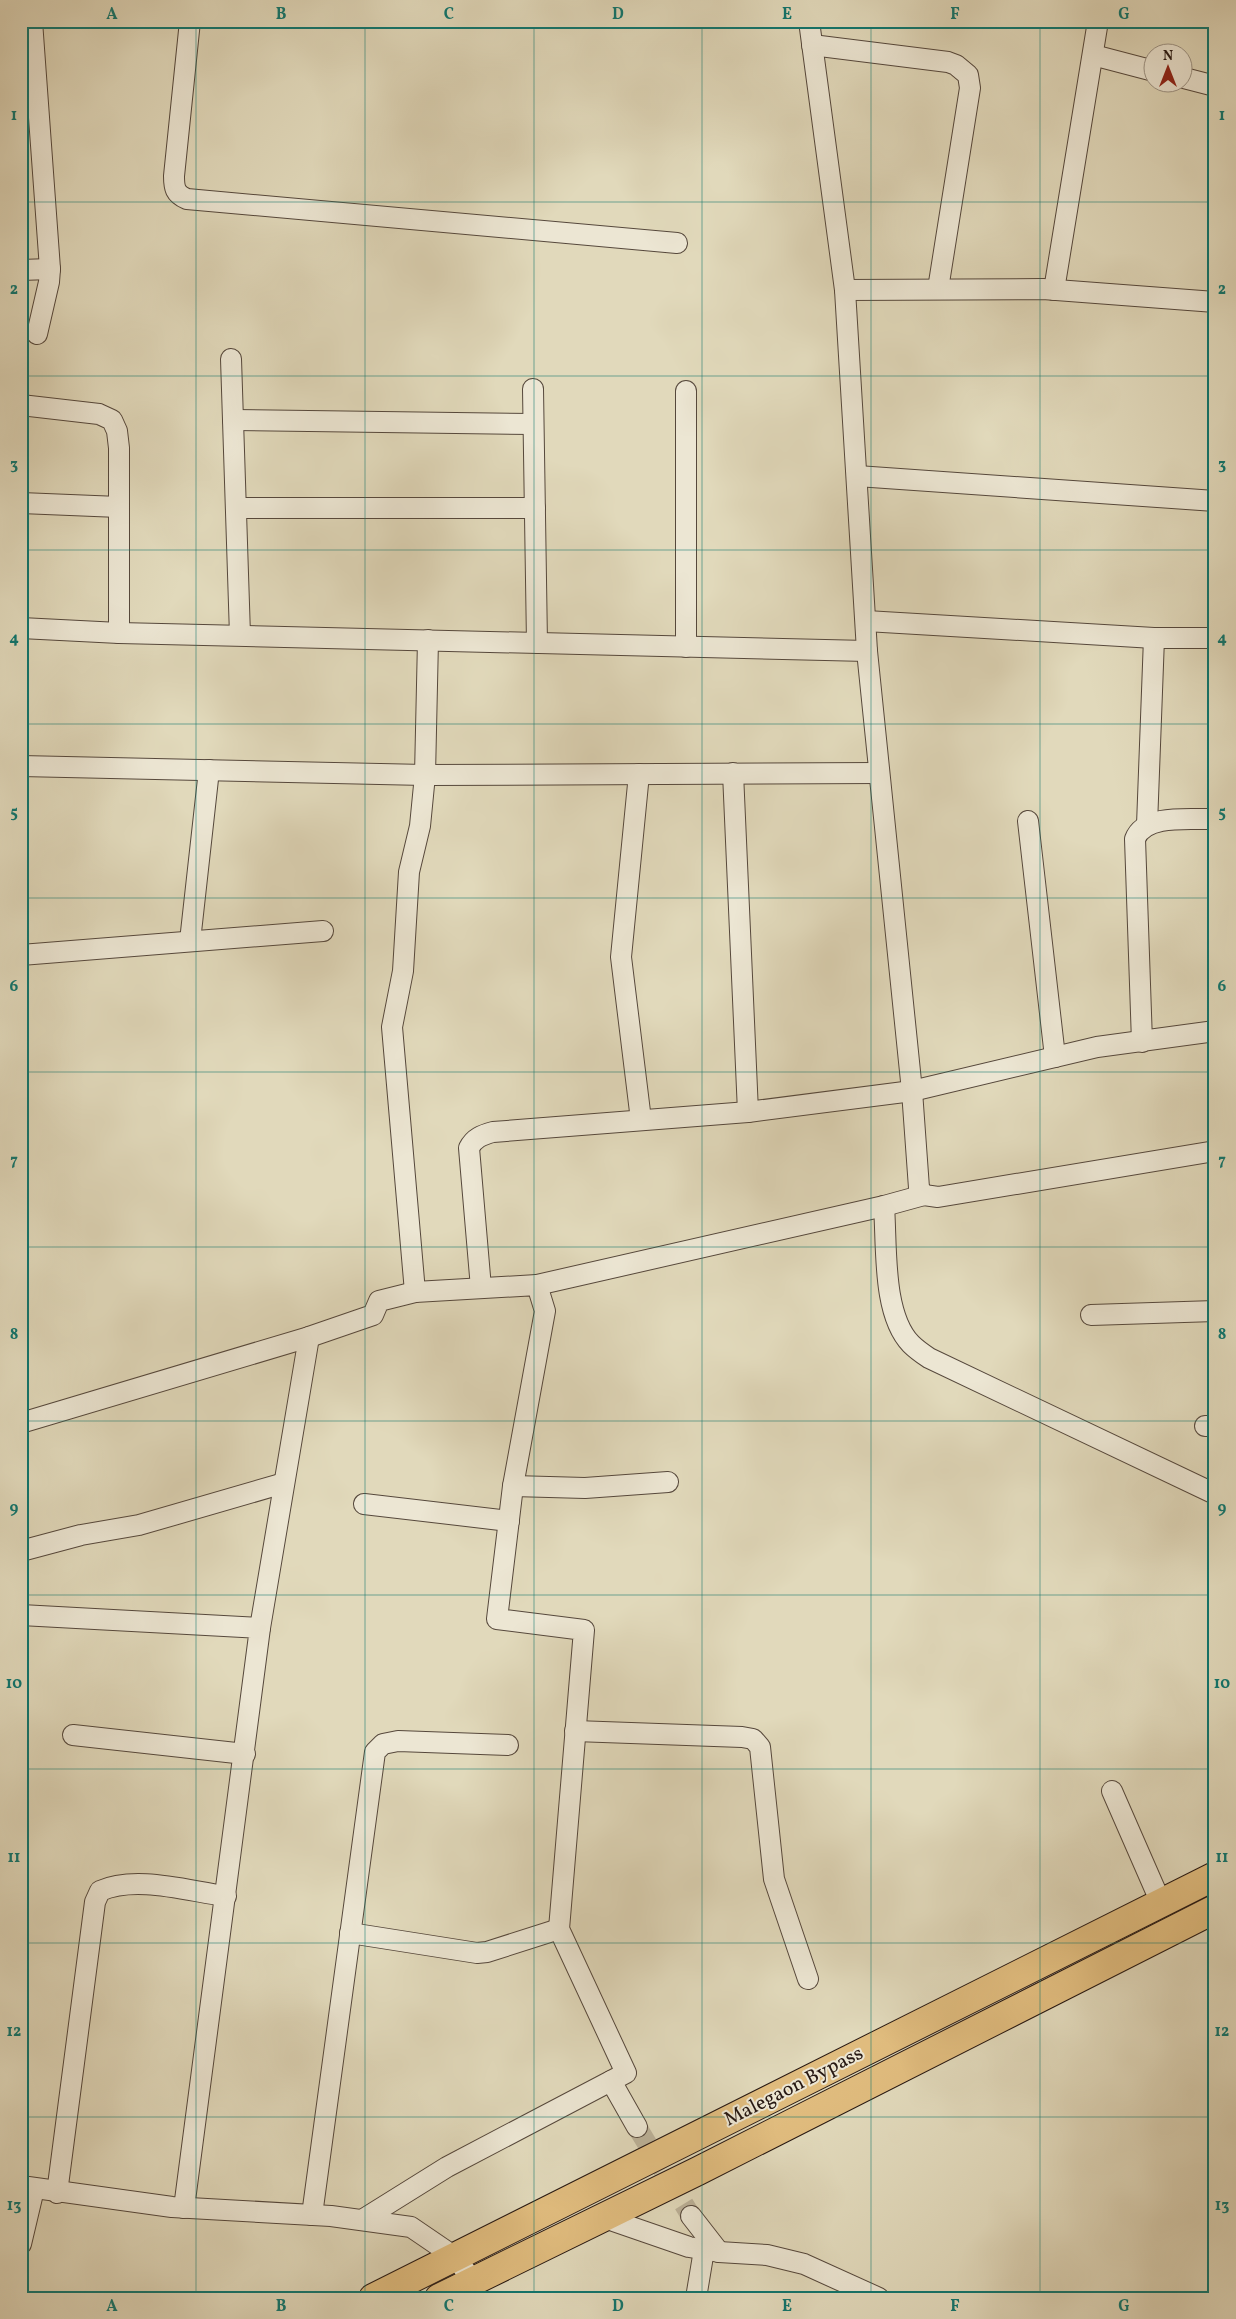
<svg xmlns="http://www.w3.org/2000/svg" width="1236" height="2319" font-family="Vollkorn,serif">
<style>
.lines{fill:none;stroke-linecap:round;stroke-linejoin:round}
.minor-tunnel{stroke:#bcb299;stroke-width:20;stroke-dasharray:20 10;stroke-linecap:butt}
.minor-casing{stroke:#56483c;stroke-width:22}
.highway-casing{stroke:#271812;stroke-width:30}
.minor{stroke:#ece6d3;stroke-width:20}
.highway{stroke:#e0bc7e;stroke-width:28}
.grid{fill:none;stroke:#0f766e;stroke-width:1;stroke-opacity:0.55}
.labels{text-anchor:middle;dominant-baseline:central;stroke-width:4;stroke-linejoin:round;paint-order:stroke}
.street-label{font-size:20px;fill:#271812;stroke:#ece6d3}
.neatline{fill:none;stroke:#0f766e;stroke-width:2}
.grid-label{font-size:16px;text-anchor:middle;font-weight:bold;fill:#0f766e}
</style>
<rect width="100%" height="100%" fill="#e1d9bb"/>
<filter id="stains"><feTurbulence type="fractalNoise" baseFrequency=".004" numOctaves="4"/><feColorMatrix values="0 0 0 0 .2 0 0 0 0 .09 0 0 0 0 .02 0 0 0 .5 -.17"/></filter>
<radialGradient id="worn" r=".72"><stop offset=".6" stop-color="#630" stop-opacity="0"/><stop offset="1" stop-color="#630" stop-opacity=".3"/></radialGradient>
<g class="lines">
<!-- minor-tunnel -->
<polyline class="minor-tunnel" points="637,2127 691,2216"/>
<!-- minor casing -->
<g class="minor-casing">
<g id="minor">
<polyline points="32,21 50,269 49,282 37,334"/>
<path d="M190 21 174 176C174 188 175 194 187 199L677 243"/>
<polyline points="809,21 845,290 867,651 912,1091 919,1188 924,1195 938,1197 1215,1151"/>
<polyline points="812,45 948,62 956,65 968,75 970,88 938,289"/>
<polyline points="1093,55 1154,71"/>
<polyline points="1184,78 1215,86"/>
<polyline points="21,270 50,269"/>
<polyline points="845,290 1043,289 1215,302"/>
<polyline points="1054,290 1098,21"/>
<polyline points="231,359 240,635"/>
<polyline points="533,389 537,643"/>
<polyline points="686,391 686,647"/>
<polyline points="21,405 99,414 112,420 117,431 119,448 119,633"/>
<polyline points="233,420 533,424"/>
<polyline points="857,476 1215,501"/>
<polyline points="21,503 119,507"/>
<polyline points="236,508 535,508"/>
<polyline points="866,621 1154,638 1215,638"/>
<polyline points="21,628 119,633 867,651"/>
<polyline points="21,766 425,775 879,773"/>
<polyline points="733,773 748,1112"/>
<polyline points="639,774 621,957 641,1120"/>
<polyline points="1028,821 1055,1057"/>
<polyline points="1147,825 1154,638"/>
<polyline points="190,941 209,770"/>
<polyline points="21,955 323,931"/>
<path d="M1142 1042 1135 839C1145 813 1192 820 1215 819"/>
<path d="M884 1206C887 1246 882 1314 911 1344 916 1349 923 1354 929 1358L1215 1494"/>
<polyline points="537,1285 884,1206 924,1195"/>
<path d="M481 1288 469 1148C474 1138 482 1135 493 1132L748 1112 912 1091 1097 1047 1215 1031"/>
<polyline points="415,1292 392,1027 403,971 409,872 420,826 425,775 428,640"/>
<polyline points="1091,1315 1215,1311"/>
<polyline points="21,1423 309,1337 373,1315 379,1301 415,1292 537,1285 545,1311 513,1486 497,1619 584,1630 559,1929 626,2073 447,2167 362,2220"/>
<polyline points="1205,1426 1215,1426"/>
<polyline points="513,1486 585,1488 668,1482"/>
<polyline points="364,1504 509,1521"/>
<polyline points="21,1551 81,1535 139,1525 284,1483"/>
<polyline points="21,1615 260,1628 184,2208"/>
<polyline points="260,1628 309,1337"/>
<polyline points="575,1731 742,1737 753,1739 760,1747 774,1879 808,1979"/>
<polyline points="73,1735 245,1754"/>
<polyline points="1112,1791 1161,1903"/>
<polyline points="350,1933 477,1953 487,1952 559,1929"/>
<polyline points="611,2081 637,2127"/>
<polyline points="21,2186 172,2207 331,2216 411,2227 455,2257 473,2281"/>
<path d="M57 2193 95 1902 100 1891C136 1875 187 1891 226 1896"/>
<polyline points="312,2215 375,1752 383,1744 398,1741 508,1745"/>
<polyline points="691,2216 719,2252"/>
<polyline points="602,2217 689,2247 719,2252 767,2255 804,2264 879,2298"/>
<polyline points="21,2244 34,2189"/>
<polyline points="696,2298 704,2250"/>
</g>
</g>
<!-- highway casing -->
<g class="highway-casing">
<g id="highway">
<polyline points="373,2298 1215,1876"/>
<polyline points="439,2298 698,2171 1215,1909"/>
</g>
</g>
<!-- minor -->
<use href="#minor" class="minor"/>
<!-- highway -->
<use href="#highway" class="highway"/>
</g>
<!-- grid -->
<path class="grid" d="M196 21V2298M365 21V2298M534 21V2298M702 21V2298M871 21V2298M1040 21V2298M21 202H1215M21 376H1215M21 550H1215M21 724H1215M21 898H1215M21 1072H1215M21 1247H1215M21 1421H1215M21 1595H1215M21 1769H1215M21 1943H1215M21 2117H1215"/>
<g class="labels">
<!-- street labels -->
<g class="street-label">
<text transform="translate(794 2087) rotate(-27)">Malegaon Bypass</text>
</g>
</g>
<!-- margin -->
<rect width="1236" height="2319" fill="none" stroke="#e1d9bb" stroke-width="55"/>
<!-- north arrow -->
<g transform="translate(1168 68)"><circle r="24" fill="#ece6d3" stroke="#9d9486"/>
<path d="M0-4L9 19L0 12L-9 19Z" fill="#8f2418"/>
<text y="-8" font-size="14" font-weight="bold" text-anchor="middle" fill="#271812">N</text>
</g>
<rect x="28" y="28" width="1180" height="2264" class="neatline"/>
<g class="grid-label">
<text x="112" y="19">A</text>
<text x="281" y="19">B</text>
<text x="449" y="19">C</text>
<text x="618" y="19">D</text>
<text x="787" y="19">E</text>
<text x="955" y="19">F</text>
<text x="1124" y="19">G</text>
<text x="14" y="120">1</text>
<text x="1222" y="120">1</text>
<text x="14" y="294">2</text>
<text x="1222" y="294">2</text>
<text x="14" y="469">3</text>
<text x="1222" y="469">3</text>
<text x="14" y="643">4</text>
<text x="1222" y="643">4</text>
<text x="14" y="817">5</text>
<text x="1222" y="817">5</text>
<text x="14" y="991">6</text>
<text x="1222" y="991">6</text>
<text x="14" y="1165">7</text>
<text x="1222" y="1165">7</text>
<text x="14" y="1339">8</text>
<text x="1222" y="1339">8</text>
<text x="14" y="1513">9</text>
<text x="1222" y="1513">9</text>
<text x="14" y="1688">10</text>
<text x="1222" y="1688">10</text>
<text x="14" y="1862">11</text>
<text x="1222" y="1862">11</text>
<text x="14" y="2036">12</text>
<text x="1222" y="2036">12</text>
<text x="14" y="2210">13</text>
<text x="1222" y="2210">13</text>
<text x="112" y="2311">A</text>
<text x="281" y="2311">B</text>
<text x="449" y="2311">C</text>
<text x="618" y="2311">D</text>
<text x="787" y="2311">E</text>
<text x="955" y="2311">F</text>
<text x="1124" y="2311">G</text>
</g>
<rect width="100%" height="100%" filter="url(#stains)"/>
<rect width="100%" height="100%" fill="url(#worn)"/>
</svg>
